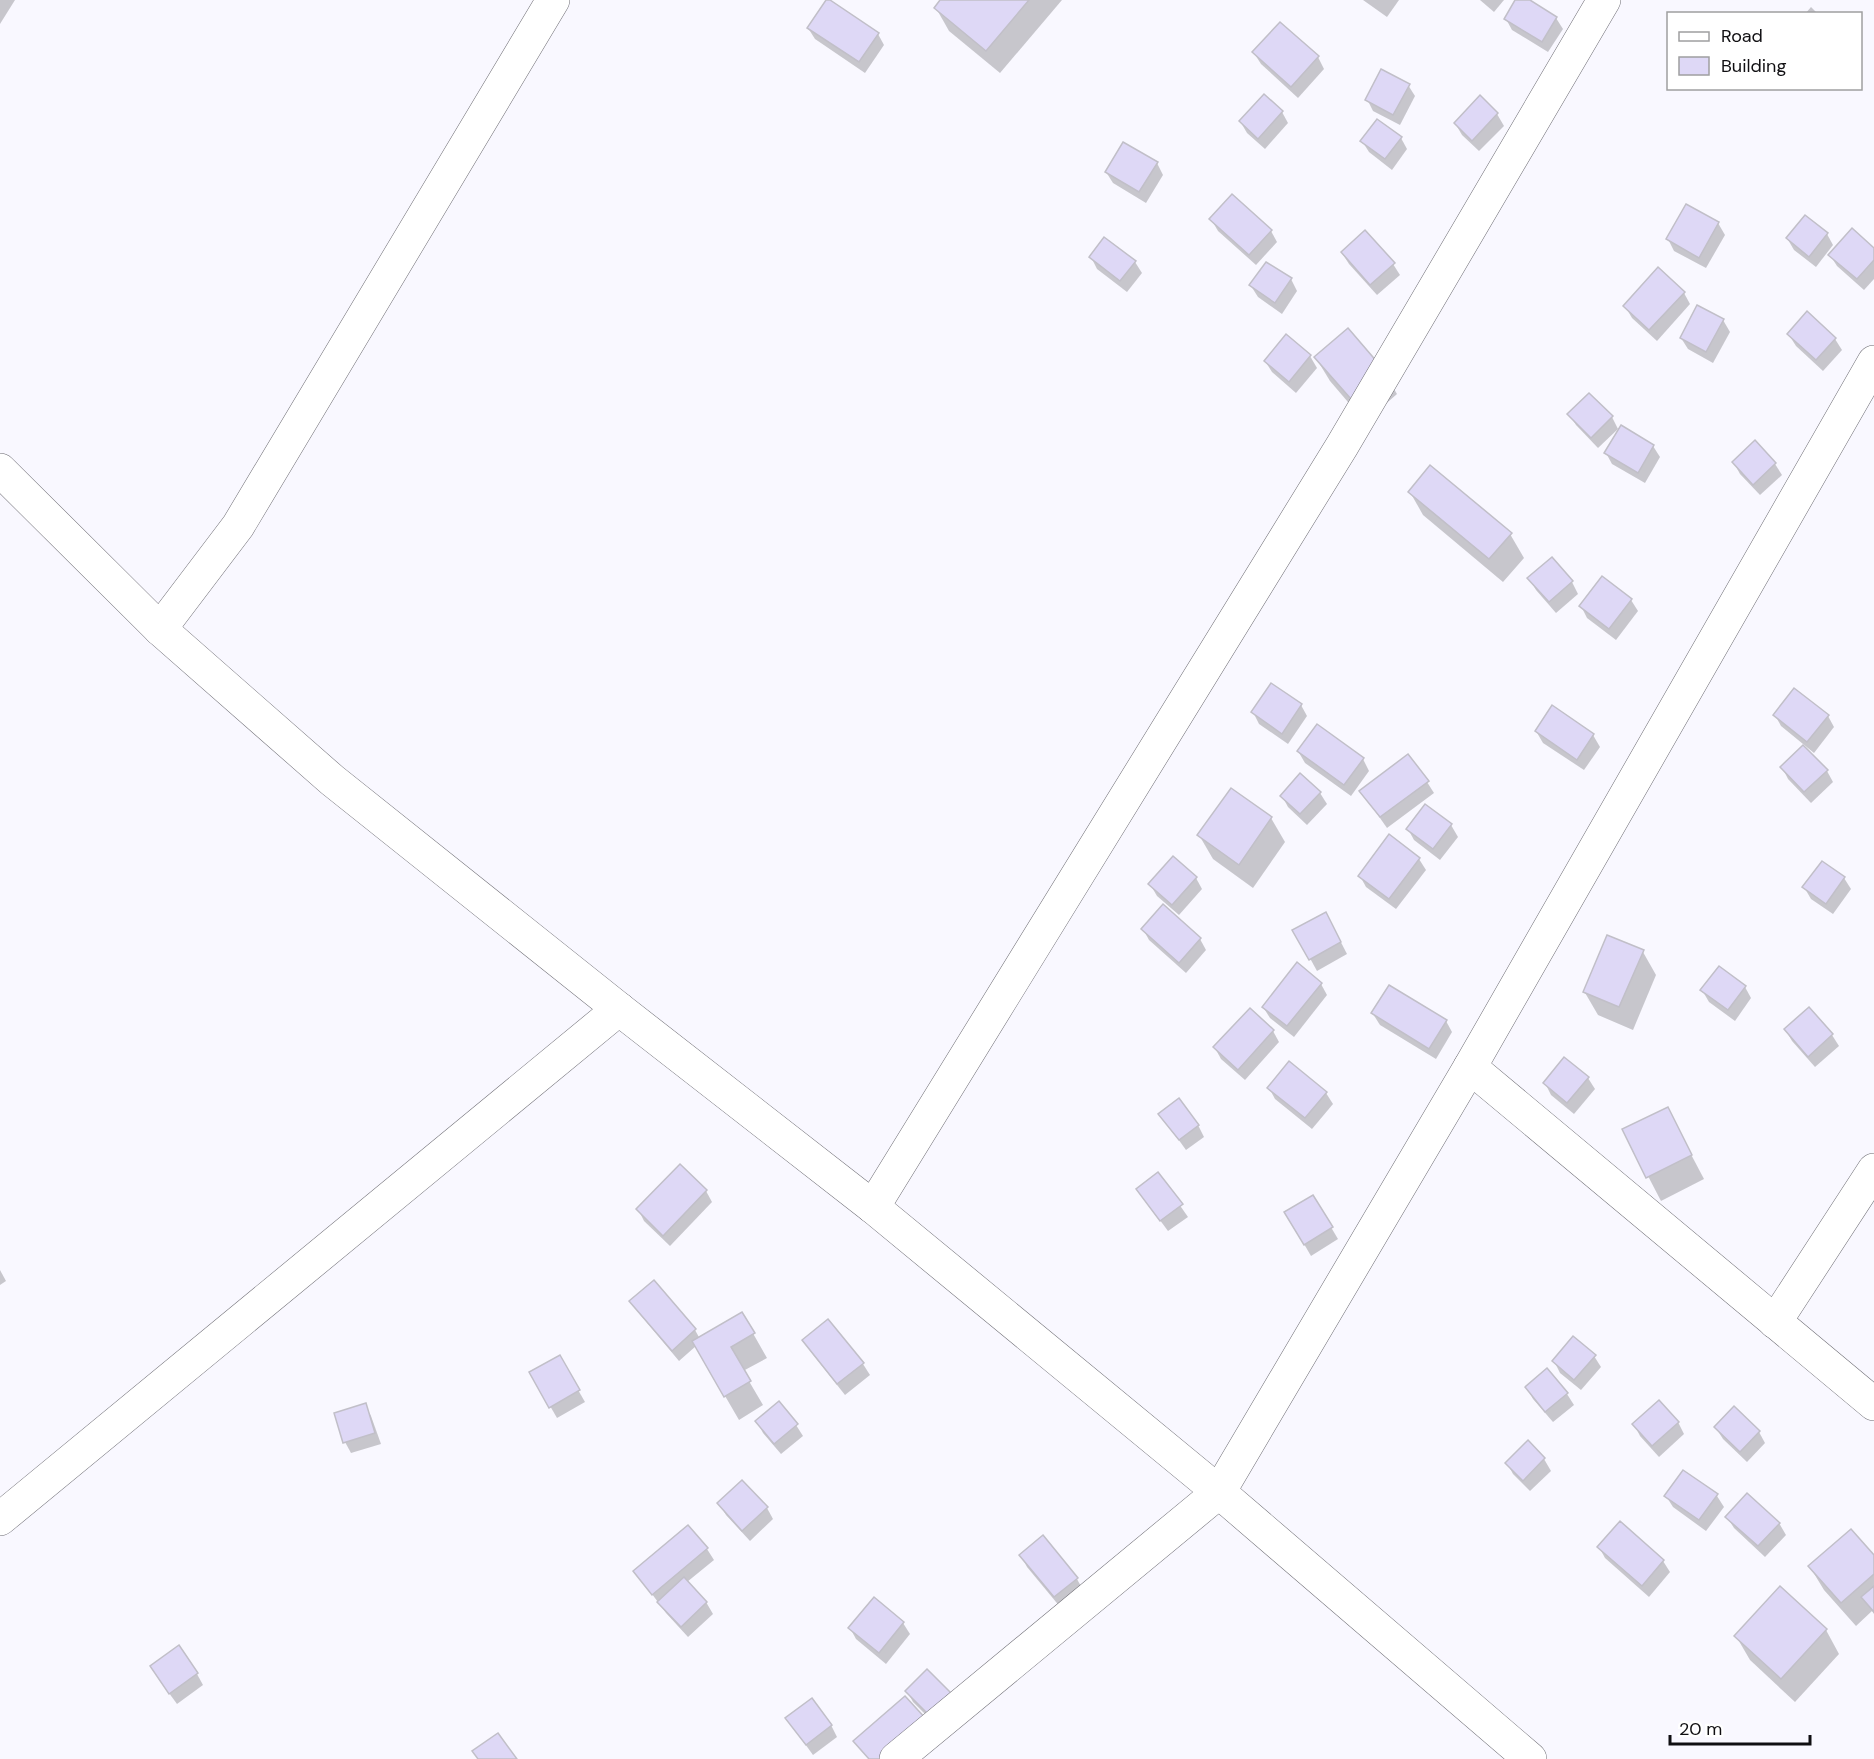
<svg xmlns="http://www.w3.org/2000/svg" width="1874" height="1759" font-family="'DM Sans',sans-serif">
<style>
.shadow{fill:#0003}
.building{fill:#ded8f6;stroke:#c1bfc8;stroke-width:1.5}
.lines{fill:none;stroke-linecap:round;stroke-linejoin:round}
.minor-casing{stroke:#6f6e75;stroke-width:34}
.major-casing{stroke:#6f6e75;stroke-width:34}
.minor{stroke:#fff;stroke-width:33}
.major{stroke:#fff;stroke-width:33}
</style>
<rect width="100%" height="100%" fill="#f9f8ff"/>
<!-- shadow -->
<g class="shadow">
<polygon points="0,0 15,0 0,24"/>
<polygon points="942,0 1062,0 1000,73 949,31 936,8"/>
<polygon points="1363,0 1399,0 1387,17"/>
<polygon points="1480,0 1504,0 1494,12"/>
<polygon points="1517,0 1527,0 1556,18 1563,29 1548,52 1512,30 1506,19"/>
<polygon points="1811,7 1818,14 1805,14"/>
<polygon points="1281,24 1318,57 1324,69 1298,98 1261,64 1254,53"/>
<polygon points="808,28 878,34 884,45 865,73 815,39"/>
<polygon points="1408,85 1415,96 1400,125 1373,111 1367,99"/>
<polygon points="1480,98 1497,114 1504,126 1479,151 1462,135 1455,123"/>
<polygon points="1282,112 1288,123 1265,149 1247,133 1240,121"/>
<polygon points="1401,138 1407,149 1392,170 1369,152 1362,141"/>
<polygon points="1157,163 1163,175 1146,203 1113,183 1106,172"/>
<polygon points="1211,219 1271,231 1277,242 1256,265 1218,231"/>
<polygon points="1718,223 1725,235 1706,268 1674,251 1668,239"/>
<polygon points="1827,234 1833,245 1816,267 1794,250 1787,238"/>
<polygon points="1874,250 1874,279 1864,290 1837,266 1830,255"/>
<polygon points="1342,253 1393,264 1400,275 1377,295 1349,264"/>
<polygon points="1091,257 1135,262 1142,273 1127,292 1097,269"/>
<polygon points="1291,279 1297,291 1282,314 1258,297 1251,286"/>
<polygon points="1684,293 1690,304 1657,341 1632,318 1625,306"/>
<polygon points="1698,307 1723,320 1730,332 1713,363 1688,349 1681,338"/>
<polygon points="1789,335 1835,339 1842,350 1823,371 1796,346"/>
<polygon points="1286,336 1310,356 1317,368 1296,393 1272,372 1265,361"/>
<polygon points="1316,358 1383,371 1397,394 1365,422 1330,381"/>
<polygon points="1589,395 1612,417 1618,429 1598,448 1576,425 1569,414"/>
<polygon points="1653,446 1660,457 1645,483 1612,464 1606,453"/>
<polygon points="1734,463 1775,464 1782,475 1760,495 1740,474"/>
<polygon points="1410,492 1510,534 1524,558 1503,582 1423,515"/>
<polygon points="1552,559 1572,582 1578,594 1556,613 1536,590 1529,578"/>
<polygon points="1631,600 1638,611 1616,640 1587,618 1581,606"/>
<polygon points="1301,705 1307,716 1288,744 1259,724 1253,712"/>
<polygon points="1775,715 1828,716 1834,727 1814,753 1781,726"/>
<polygon points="1536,731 1593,735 1600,747 1584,770 1543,743"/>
<polygon points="1298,751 1363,759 1369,771 1351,796 1305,763"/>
<polygon points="1782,767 1827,771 1833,782 1811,803 1788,779"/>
<polygon points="1427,782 1434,793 1387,828 1361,791"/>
<polygon points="1320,793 1327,804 1307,825 1288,807 1282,796"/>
<polygon points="1425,806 1451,825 1458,837 1440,860 1414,840 1408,829"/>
<polygon points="1271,818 1285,842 1253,888 1213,859 1199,835"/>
<polygon points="1419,859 1426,870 1396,909 1366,887 1360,876"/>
<polygon points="1196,878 1202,889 1179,915 1157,896 1150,884"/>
<polygon points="1844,878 1851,889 1833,914 1811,899 1804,887"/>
<polygon points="1332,925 1347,954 1317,971 1295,931"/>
<polygon points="1143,929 1200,939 1206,950 1186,973 1149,940"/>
<polygon points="1643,952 1656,975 1633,1030 1598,1015 1584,991"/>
<polygon points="1321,984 1327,995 1294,1037 1270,1018 1263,1007"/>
<polygon points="1745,987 1751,998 1735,1021 1709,1002 1702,990"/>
<polygon points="1373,1014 1446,1021 1452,1032 1436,1059 1380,1025"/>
<polygon points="1785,1029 1832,1035 1839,1046 1815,1067 1792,1041"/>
<polygon points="1273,1031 1279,1042 1245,1080 1221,1059 1215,1048"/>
<polygon points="1588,1078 1595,1089 1574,1114 1551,1095 1545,1083"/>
<polygon points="1269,1088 1326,1093 1333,1104 1312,1129 1275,1099"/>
<polygon points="1667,1109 1704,1179 1661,1201 1624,1130"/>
<polygon points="1160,1114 1198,1125 1204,1137 1186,1150"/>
<polygon points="1158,1174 1188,1217 1168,1231 1145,1200"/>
<polygon points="706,1191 712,1202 670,1246 644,1221 638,1209"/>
<polygon points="1313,1197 1338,1239 1311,1256 1286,1213"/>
<polygon points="0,1270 6,1281 0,1285"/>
<polygon points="631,1301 695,1330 700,1339 742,1314 767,1358 743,1371 763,1405 739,1420 696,1346 679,1361 638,1312"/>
<polygon points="828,1321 863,1364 870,1375 845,1395 811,1352 804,1341"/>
<polygon points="1594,1356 1601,1367 1581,1390 1560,1373 1554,1361"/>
<polygon points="559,1357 585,1402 557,1418 531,1373"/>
<polygon points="1547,1370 1567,1394 1574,1405 1553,1422 1533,1399 1527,1388"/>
<polygon points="365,1405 371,1416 381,1444 351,1453 345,1442"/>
<polygon points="757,1421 796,1425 803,1436 781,1454 763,1433"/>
<polygon points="1678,1422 1684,1434 1659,1457 1640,1436 1634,1424"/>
<polygon points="1716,1428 1759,1432 1765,1443 1747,1462 1723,1439"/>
<polygon points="1528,1442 1544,1459 1551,1471 1530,1491 1513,1474 1507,1463"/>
<polygon points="1684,1472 1717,1496 1724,1507 1706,1531 1673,1507 1666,1496"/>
<polygon points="719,1503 767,1508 773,1519 750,1541 726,1515"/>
<polygon points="1727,1517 1779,1523 1786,1535 1765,1557 1734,1528"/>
<polygon points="688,1527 707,1549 714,1560 687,1582 706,1602 713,1614 688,1637 666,1613 635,1571"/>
<polygon points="1599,1547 1663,1561 1670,1572 1649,1597 1605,1558"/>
<polygon points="1021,1555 1077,1579 1083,1590 1061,1608 1027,1567"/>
<polygon points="1874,1558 1874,1614 1872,1611 1856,1626 1824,1590 1810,1567"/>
<polygon points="903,1623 910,1634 886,1664 856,1639 850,1628"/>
<polygon points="1826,1630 1839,1654 1795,1702 1750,1660 1736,1636"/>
<polygon points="927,1671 938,1727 913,1702 907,1691"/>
<polygon points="197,1674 203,1685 177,1704 158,1678"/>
<polygon points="787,1719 831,1725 837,1737 813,1755"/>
</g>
<!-- building -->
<g class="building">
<polygon points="826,0 830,0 879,33 859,62 807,28"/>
<polygon points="940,0 1029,0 986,51 934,8"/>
<polygon points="1515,0 1530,0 1557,17 1542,42 1504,19"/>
<polygon points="1280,22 1319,56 1291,87 1252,52"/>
<polygon points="1381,69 1410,84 1393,115 1365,100"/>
<polygon points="1264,94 1283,111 1258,139 1239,121"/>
<polygon points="1480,95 1498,113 1472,141 1454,123"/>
<polygon points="1377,119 1402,137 1385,159 1360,141"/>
<polygon points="1123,142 1158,162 1139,192 1105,172"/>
<polygon points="1232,194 1272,230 1249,255 1209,219"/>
<polygon points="1686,204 1719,222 1699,258 1666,239"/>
<polygon points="1805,215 1828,233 1809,257 1786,238"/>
<polygon points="1852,228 1874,248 1874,260 1857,279 1828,255"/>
<polygon points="1365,230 1395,263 1370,285 1341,252"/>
<polygon points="1104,237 1136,261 1120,281 1089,257"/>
<polygon points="1266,262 1292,278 1275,303 1249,285"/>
<polygon points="1658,267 1685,292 1649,330 1623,306"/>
<polygon points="1697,305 1724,319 1706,352 1680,338"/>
<polygon points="1807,311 1836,338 1816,360 1787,334"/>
<polygon points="1348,328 1384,370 1351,399 1314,357"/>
<polygon points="1286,334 1311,355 1289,382 1264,361"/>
<polygon points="1589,393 1613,416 1591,438 1567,414"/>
<polygon points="1621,425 1654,445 1638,473 1604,453"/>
<polygon points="1755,440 1776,463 1753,485 1732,462"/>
<polygon points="1430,465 1512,533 1489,559 1408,492"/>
<polygon points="1552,557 1573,581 1549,602 1527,578"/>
<polygon points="1602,576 1632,599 1609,629 1579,606"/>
<polygon points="1271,683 1302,704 1282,734 1251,712"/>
<polygon points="1794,688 1829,715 1807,742 1773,715"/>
<polygon points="1552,705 1594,734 1577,760 1535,731"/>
<polygon points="1317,724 1364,758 1344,785 1297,751"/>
<polygon points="1803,745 1828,770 1804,792 1780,767"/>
<polygon points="1408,754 1429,781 1380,817 1359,791"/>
<polygon points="1300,773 1321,792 1300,814 1280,796"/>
<polygon points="1231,788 1272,817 1239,865 1197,835"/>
<polygon points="1425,804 1452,824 1433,849 1406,829"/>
<polygon points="1389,834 1420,858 1389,899 1358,876"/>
<polygon points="1173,856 1197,877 1172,905 1148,884"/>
<polygon points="1822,861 1845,877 1826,904 1802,887"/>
<polygon points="1163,904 1201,938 1179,963 1141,929"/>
<polygon points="1326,912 1341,942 1309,960 1292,930"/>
<polygon points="1607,935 1644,950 1619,1007 1583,992"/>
<polygon points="1297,962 1322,983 1287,1026 1262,1007"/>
<polygon points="1719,966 1746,986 1728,1010 1700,990"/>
<polygon points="1389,985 1447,1020 1429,1049 1371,1013"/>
<polygon points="1809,1007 1833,1034 1808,1057 1784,1029"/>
<polygon points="1250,1008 1274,1030 1238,1070 1213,1047"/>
<polygon points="1564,1057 1589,1077 1567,1103 1543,1083"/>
<polygon points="1289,1061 1327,1092 1305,1118 1267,1088"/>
<polygon points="1179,1098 1199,1125 1179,1140 1158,1114"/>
<polygon points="1668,1107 1692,1155 1646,1178 1622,1129"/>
<polygon points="680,1164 707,1190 663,1236 636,1209"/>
<polygon points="1158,1172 1183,1204 1160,1221 1136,1189"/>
<polygon points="1313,1195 1333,1227 1304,1245 1284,1212"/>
<polygon points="654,1280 696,1329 672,1351 629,1301"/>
<polygon points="742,1312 755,1333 731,1347 751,1381 724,1397 692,1341"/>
<polygon points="828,1319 864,1363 837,1384 802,1340"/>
<polygon points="1573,1336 1596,1355 1574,1380 1552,1361"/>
<polygon points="560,1355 580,1390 549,1408 529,1372"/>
<polygon points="1547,1368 1568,1393 1545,1412 1525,1387"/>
<polygon points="1659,1400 1679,1422 1652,1446 1632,1424"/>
<polygon points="779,1401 798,1424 774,1444 755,1421"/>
<polygon points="366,1403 375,1433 343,1443 334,1413"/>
<polygon points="1734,1406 1760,1431 1740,1452 1714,1427"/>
<polygon points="1528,1440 1545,1458 1523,1481 1505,1463"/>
<polygon points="1683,1470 1718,1494 1699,1520 1664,1496"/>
<polygon points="742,1480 768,1507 742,1531 717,1503"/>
<polygon points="1747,1493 1780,1523 1758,1546 1725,1517"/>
<polygon points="1620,1521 1664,1560 1642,1586 1597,1547"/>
<polygon points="688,1525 708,1548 652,1595 633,1571"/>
<polygon points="1851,1529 1874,1555 1874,1574 1841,1603 1808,1566"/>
<polygon points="1043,1535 1078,1578 1054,1597 1019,1555"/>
<polygon points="684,1577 707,1602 681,1627 657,1602"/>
<polygon points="1780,1586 1827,1629 1781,1679 1734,1636"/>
<polygon points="1874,1586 1874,1612 1861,1597"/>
<polygon points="874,1597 904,1622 879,1653 848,1628"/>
<polygon points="179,1645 198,1673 169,1694 150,1666"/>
<polygon points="927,1669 953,1695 931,1717 905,1691"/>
<polygon points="905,1696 927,1720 884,1759 869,1759 853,1741"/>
<polygon points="812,1698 832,1725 806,1745 785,1718"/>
<polygon points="498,1733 517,1759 478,1759 472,1751"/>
</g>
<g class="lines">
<!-- minor casing -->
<g class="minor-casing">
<g id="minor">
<polyline points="160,629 238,526 553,0"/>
<polyline points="1470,1067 1874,1404"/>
<polyline points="873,1207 1342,446 1604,0"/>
<polyline points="1775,1322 1874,1170"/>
<polyline points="0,1519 619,1009"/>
<polyline points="896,1759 1219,1492 1470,1067 1874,362"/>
</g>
</g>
<!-- major casing -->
<g class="major-casing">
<polyline id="major" points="0,470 160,629 332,780 619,1009 873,1207 1219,1492 1530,1759"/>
</g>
<!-- minor -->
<use href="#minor" class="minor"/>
<!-- major -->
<use href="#major" class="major"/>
</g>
<!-- legend -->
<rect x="1667" y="12" width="195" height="78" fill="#ffffff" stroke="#9f9fa0" stroke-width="1.5"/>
<rect x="1679" y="32" width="30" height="9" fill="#ffffff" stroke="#9f9fa0" stroke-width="1.5"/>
<text x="1721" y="42" font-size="18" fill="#100f12">Road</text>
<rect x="1679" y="57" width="30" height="18" fill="#ded8f6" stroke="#9f9fa0" stroke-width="1.5"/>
<text x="1721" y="72" font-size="18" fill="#100f12">Building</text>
<!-- scale -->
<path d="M1670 1735v9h140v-9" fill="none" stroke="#100f12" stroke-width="3"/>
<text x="1679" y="1735" font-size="18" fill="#100f12" stroke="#ffffff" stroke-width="4.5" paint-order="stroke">20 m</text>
</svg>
